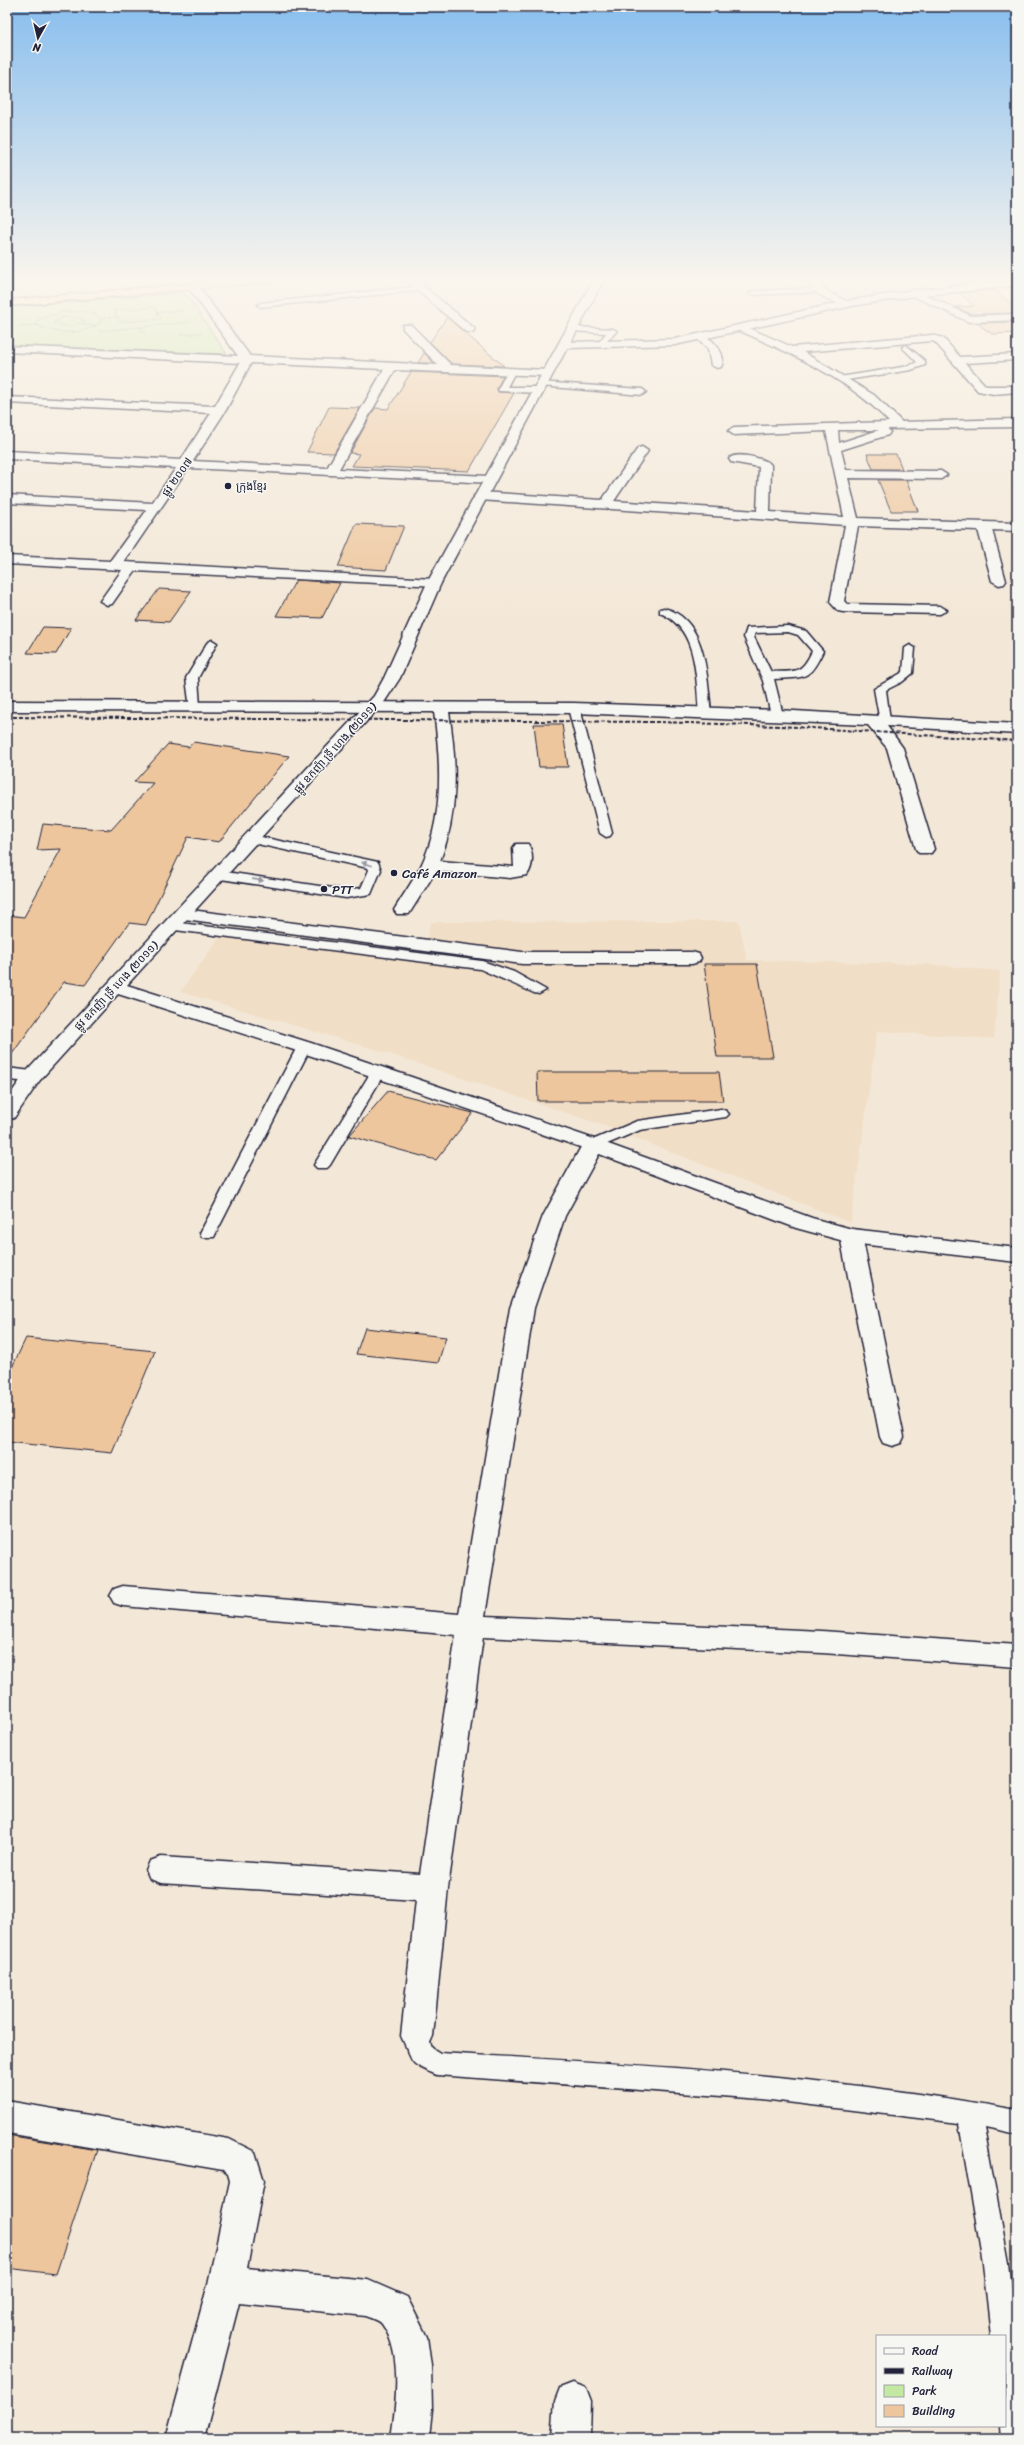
<svg xmlns="http://www.w3.org/2000/svg" width="1024" height="2445" font-family="Sriracha,'Noto Sans Khmer',sans-serif">
<style>
.built{fill:#f1dec6}
.green{fill:#c3e8a2;stroke:#72856e}
.building{fill:#edc69d;stroke:#22223b}
.lines{fill:none;stroke-linecap:round;stroke-linejoin:round}
.lane-casing{stroke:#22223b;stroke-width:3}
.street-casing{stroke:#22223b;stroke-width:3}
.secondary-casing{stroke:#22223b;stroke-width:3}
.highway-casing{stroke:#22223b;stroke-width:3}
.path{stroke:#22223b;stroke-width:1.5;stroke-dasharray:0.5 1.5;stroke-linecap:butt}
.lane{fill:#f6f6f2;fill-rule:evenodd}
.street{fill:#f6f6f2;fill-rule:evenodd}
.secondary{fill:#f6f6f2;fill-rule:evenodd}
.highway{fill:#fbddab;fill-rule:evenodd}
.rail{stroke:#22223b;stroke-width:2;stroke-dasharray:4 2;stroke-linecap:butt}
.oneway{fill:#9797a0}
.poi-dot{fill:#22223b;stroke:#f6f6f2;stroke-width:1.5}
.labels{text-anchor:middle;dominant-baseline:central;stroke-width:3;stroke-linejoin:round;paint-order:stroke}
.far-street-label{font-size:11px;fill:#22223b;stroke:#f6f6f2}
.far-poi-label{font-size:11px;fill:#22223b;stroke:#f6f6f2;text-anchor:start}
.poi-label{font-size:13px;fill:#22223b;stroke:#f6f6f2;text-anchor:start}
</style>
<rect width="100%" height="100%" fill="#f3e8d8"/>
<filter id="ink" filterUnits="userSpaceOnUse"><feTurbulence type="fractalNoise" baseFrequency=".025" numOctaves="2"/><feDisplacementMap in="SourceGraphic" scale="8" xChannelSelector="R" yChannelSelector="G"/><feConvolveMatrix kernelMatrix="1 2 1 2 8 2 1 2 1" color-interpolation-filters="sRGB"/></filter>
<g filter="url(#ink)">
<!-- built -->
<g class="built">
<polygon points="7,279 121,279 7,288"/>
<polygon points="739,921 747,960 924,964 1000,971 994,1039 877,1031 851,1223 605,1126 374,1049 180,992 229,924 424,949 431,922"/>
</g>
<!-- green -->
<polygon class="green" points="185,293 227,354 7,345 7,307"/>
<!-- building -->
<g class="building">
<polygon points="943,279 983,279 986,282 950,285"/>
<polygon points="995,290 1017,309 1017,313 971,314 956,307 974,306 960,293"/>
<polygon points="447,317 466,334 504,366 452,364 430,342"/>
<polygon points="1017,322 1017,333 992,334 977,323"/>
<polygon points="424,353 434,363 418,363"/>
<polygon points="411,372 503,376 497,388 498,392 514,393 469,471 352,466 359,454 350,453 375,408 388,409"/>
<polygon points="329,407 360,408 334,453 307,452"/>
<polygon points="867,454 896,454 902,469 873,469"/>
<polygon points="878,480 906,480 918,511 891,511"/>
<polygon points="356,524 404,526 386,570 338,567"/>
<polygon points="296,580 340,583 322,618 276,616"/>
<polygon points="159,589 191,591 169,622 136,620"/>
<polygon points="43,627 71,628 56,654 27,653"/>
<polygon points="534,724 562,724 568,767 539,767"/>
<polygon points="193,742 289,756 219,842 188,837 146,925 129,923 85,985 64,982 7,1061 7,915 24,917 61,849 37,850 43,824 111,830 153,783 134,782 168,744 189,747"/>
<polygon points="704,964 757,964 773,1057 717,1057"/>
<polygon points="537,1072 719,1072 723,1101 538,1101"/>
<polygon points="388,1091 473,1113 436,1160 349,1136"/>
<polygon points="365,1328 446,1337 438,1363 356,1354"/>
<polygon points="26,1338 155,1351 112,1453 7,1442 7,1378"/>
<polygon points="7,2135 97,2150 56,2274 7,2268"/>
</g>
<g class="lines">
<!-- lane casing -->
<g class="lane-casing">
<g id="lane">
<polygon points="421,286 424,286 424,290 261,307 257,305 261,303"/>
<polygon points="820,288 823,288 823,292 753,295 749,293 753,291"/>
<polygon points="573,327 613,329 617,331 601,347 597,345 606,333 570,331 570,327"/>
<polygon points="906,345 925,361 925,365 911,370 840,381 836,379 840,377 909,366 917,362 902,347"/>
<polygon points="508,370 515,372 507,387 538,387 542,390 538,393 499,391 498,389"/>
<polygon points="538,382 642,389 646,392 642,395 541,386 537,384"/>
<path d="M664 608C707 619 707 677 711 712L709 714H701L699 712C696 678 698 628 660 613V609Z"/>
<path d="M788 626 806 631 823 651C809 681 805 677 774 679L783 715 777 718 771 715 763 681 744 637 747 628ZM788 632 798 635 812 651C801 675 795 671 771 672L754 637 755 633Z"/>
<polygon points="212,640 217,643 198,678 200,707 194,710 190,709 186,678 207,643"/>
<polygon points="910,645 915,648 913,673 902,682 886,690 890,720 884,723 880,722 874,689 903,672 905,648"/>
<polygon points="574,705 580,708 612,833 610,836 606,837 600,833 568,708"/>
<polygon points="252,835 378,862 381,870 371,894 346,898 214,878 213,875 214,872 219,871 346,890 361,888 369,870 368,868 248,842 246,839"/>
<polygon points="172,922 482,961 514,972 546,990 539,994 534,993 480,969 167,929 165,926 167,923"/>
<polygon points="304,1043 311,1047 216,1233 214,1237 202,1237 200,1233 297,1047"/>
<polygon points="378,1068 385,1072 330,1165 327,1168 317,1168 314,1165 371,1072"/>
<polygon points="721,1109 726,1111 729,1114 726,1117 640,1130 593,1150 585,1145 588,1142 637,1121"/>
<path d="M417 2025 425 2028 432 2048 440 2053C633 2064 828 2075 1017 2110V2134L984 2127 1009 2264 1017 2335V2438H1001L1000 2426H1005V2336H991L983 2264 959 2123 762 2099 437 2075C430 2072 419 2068 414 2063 407 2055 405 2037 409 2028Z"/>
</g>
</g>
<!-- street casing -->
<g class="street-casing">
<g id="street">
<polygon points="404,279 415,279 474,328 474,332 466,332"/>
<polygon points="806,279 816,279 826,290 851,304 846,307 842,306 818,294"/>
<path d="M193 284 197 285 250 356 438 365 403 329V325H411L451 365 547 370 553 373 547 376 395 370 339 469 488 476 492 477 494 480 492 483 188 468 124 562 434 579 441 583 439 586 135 571 112 604 107 605 100 601 122 570 7 564V556L110 561 147 510 7 503V495L152 503 176 468 7 459V451L181 460 211 413 7 403V397L215 406 240 363 7 352V346L238 356 188 287ZM251 363 384 369 327 468 193 461 226 410Z"/>
<polygon points="915,290 971,316 1017,314 1017,320 969,322 911,295 910,293"/>
<path d="M742 325 792 347 932 335 943 338 960 357 1017 354V360L965 363 986 386H1017V392L994 394 978 391 935 342 932 341 803 352 874 395 902 422 1017 419V427L888 429 890 432 888 435 841 450 846 470 941 471 947 475 941 479 848 478 858 518 1017 523V531L992 530 1006 581 1004 584 999 585 992 581 978 530 858 526 844 601 847 604 940 606 947 610 940 614 843 612 838 611 830 602 845 525 480 500 474 496 480 492 602 500 638 448 642 447 648 451 614 501 757 511 759 467 731 462 729 459C734 451 766 458 771 465L770 512 844 517 826 431 734 435 728 431 734 427 889 422C850 379 790 353 738 330V326ZM838 430H879L839 443Z"/>
<path d="M700 334C712 337 728 355 721 367L717 368 711 365 708 349 695 337Z"/>
<path d="M7 701 574 703 777 710 1017 724V734L887 726 903 748 934 849 931 853H919L916 849 887 748 868 725 574 713 449 712C457 763 459 812 440 861L514 867 513 848 516 844H528C534 853 533 867 527 875L510 878 436 871 409 914H397L394 910C403 895 413 881 421 866 444 818 441 763 434 712L7 711Z"/>
<polygon points="183,909 522,952 692,952 699,954 701,958 699,962 692,964 522,964 177,918 174,914 177,910"/>
<polygon points="7,1068 40,1072 43,1076 40,1080 33,1082 7,1080"/>
<polygon points="593,1139 600,1141 604,1145 565,1216 534,1308 485,1616 822,1631 1017,1645 1017,1667 822,1653 483,1637 448,1888 433,2036 428,2047 417,2051 406,2047 401,2036 416,1900 161,1883 150,1879 146,1870 150,1861 161,1857 420,1874 456,1635 123,1606 114,1603 110,1596 114,1589 123,1586 459,1614 510,1308 543,1216 582,1145 586,1141"/>
<polygon points="851,1229 859,1231 862,1236 904,1437 901,1443 892,1446 883,1443 880,1437 840,1236 843,1231"/>
<path d="M7 2101 229 2139 255 2152 264 2181 247 2268 368 2280 407 2297 427 2337 431 2366 432 2409 429 2438H391C396 2406 403 2352 382 2324 379 2320 371 2318 366 2316L239 2303 204 2438H166L208 2284 230 2181 228 2174 223 2170 7 2133Z"/>
<polygon points="573,2383 586,2388 591,2401 590,2438 552,2438 555,2401 560,2388"/>
</g>
</g>
<!-- secondary casing -->
<g class="secondary-casing">
<polygon id="secondary" points="594,279 604,279 571,342 675,339 852,300 915,290 1017,280 1017,286 915,296 852,306 675,345 567,348 441,583 400,678 385,701 127,985 311,1043 600,1141 812,1218 852,1229 1017,1248 1017,1262 851,1243 796,1228 586,1149 297,1051 118,994 40,1080 14,1118 7,1120 7,1099 26,1072 374,696 384,678 427,583"/>
</g>
<!-- highway casing -->
<g class="highway-casing">
<polygon id="highway" points="242,279 278,279 273,282 7,306 7,300"/>
</g>
<!-- path -->
<g class="path">
<polygon points="154,307 161,319 120,322 114,311"/>
<path d="M64 312C76 312 95 308 102 321 86 335 55 335 37 325L38 319Z"/>
<polyline points="157,313 184,310"/>
<polygon points="63,317 78,317 85,321 69,327 53,323"/>
<polyline points="102,318 117,317"/>
<polyline points="83,324 96,326"/>
<polyline points="20,326 37,325"/>
<polyline points="140,327 145,334"/>
<polyline points="99,331 192,322"/>
<polyline points="180,335 201,333"/>
</g>
<!-- lane -->
<use href="#lane" class="lane"/>
<!-- street -->
<use href="#street" class="street"/>
<!-- secondary -->
<use href="#secondary" class="secondary"/>
<!-- highway -->
<use href="#highway" class="highway"/>
<!-- rail -->
<polyline class="rail" points="7,717 658,722 780,726 1017,741"/>
</g>
<!-- one-way arrows -->
<defs><path id="oneway-solid" d="M-6-.8H1V-3.2L6.5 0L1 3.2V.8H-6Z"/></defs>
<g class="oneway">
<use href="#oneway-solid" transform="translate(367 864) rotate(-162)"/>
<use href="#oneway-solid" transform="translate(258 880) rotate(8)"/>
</g>
</g>
<!-- sky -->
<linearGradient id="sky" x2="0" y2="1"><stop stop-color="#88beee"/><stop offset="0.45" stop-color="#faf5ed"/><stop offset="1" stop-color="#faf5ed" stop-opacity="0"/></linearGradient>
<rect width="1024" height="621" fill="url(#sky)"/>
<!-- markers -->
<g class="poi-dot">
<circle cx="228" cy="486" r="4"/>
<circle cx="394" cy="873" r="4"/>
<circle cx="324" cy="889" r="4"/>
</g>
<g class="labels">
<!-- far-street labels -->
<g class="far-street-label">
<text transform="translate(177 477) rotate(-55)">ផ្លូវ ២០០៧</text>
<text transform="translate(335 748) rotate(-48)">ផ្លូវ ឧកញ៉ា ទ្រី ហេង (២០១១)</text>
<text transform="translate(116 986) rotate(-47)">ផ្លូវ ឧកញ៉ា ទ្រី ហេង (២០១១)</text>
</g>
<!-- far-poi labels -->
<g class="far-poi-label">
<text x="236" y="486">ក្រុងខ្មែរ</text>
</g>
<!-- poi labels -->
<g class="poi-label">
<text x="402" y="873">Café Amazon</text>
<text x="332" y="889">PTT</text>
</g>
</g>
<!-- margin -->
<rect width="1024" height="2445" fill="none" stroke="#f6f6f2" stroke-width="24"/>
<rect x="12" y="12" width="1000" height="2421" fill="none" stroke="#22223b" stroke-width="1.5" filter="url(#ink)"/>
<!-- legend -->
<rect x="876" y="2335" width="130" height="92" fill="#f6f6f2" stroke="#a1a1a9"/>
<rect x="884" y="2348" width="20" height="6" fill="#f6f6f2" stroke="#a1a1a9"/>
<text x="912" y="2355" font-size="12" fill="#22223b">Road</text>
<rect x="884" y="2368" width="20" height="6" fill="#22223b" stroke="#a1a1a9"/>
<text x="912" y="2375" font-size="12" fill="#22223b">Railway</text>
<rect x="884" y="2385" width="20" height="12" fill="#c3e8a2" stroke="#a1a1a9"/>
<text x="912" y="2395" font-size="12" fill="#22223b">Park</text>
<rect x="884" y="2405" width="20" height="12" fill="#edc69d" stroke="#a1a1a9"/>
<text x="912" y="2415" font-size="12" fill="#22223b">Building</text>
<!-- north arrow -->
<g transform="translate(38 38) rotate(188)" stroke="#f6f6f2" stroke-width="3" paint-order="stroke">
<path d="M0-3L7 15L0 10L-7 15Z" fill="#22223b"/>
<text y="-6" font-size="11" font-weight="bold" text-anchor="middle" fill="#22223b">N</text>
</g>
</svg>
